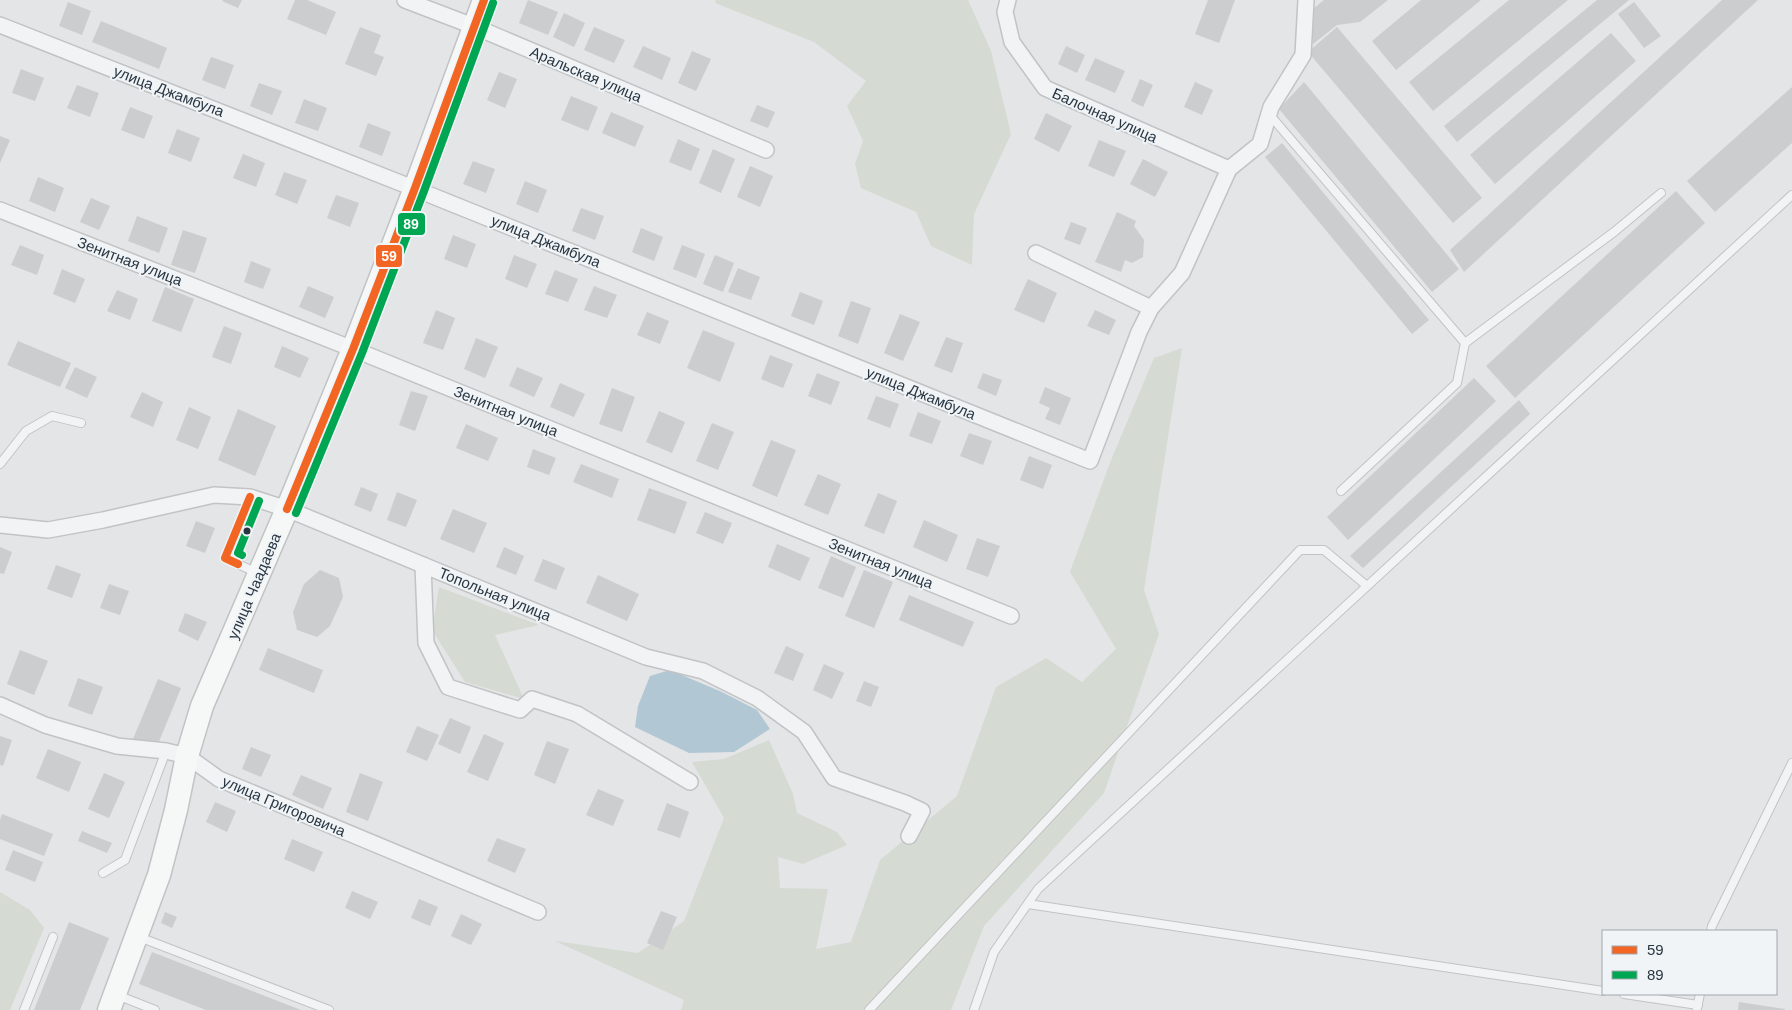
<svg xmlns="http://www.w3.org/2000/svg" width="1792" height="1010" font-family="Arial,sans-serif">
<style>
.green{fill:#d5dbd3}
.water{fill:#b1c7d3}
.building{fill:#cbcdcf}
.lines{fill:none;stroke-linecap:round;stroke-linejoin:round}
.lane-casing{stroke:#c1c3c5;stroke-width:10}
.street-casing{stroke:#c1c3c5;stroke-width:18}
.secondary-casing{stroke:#c1c3c5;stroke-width:25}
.lane{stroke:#f2f3f4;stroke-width:8}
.street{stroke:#f2f3f4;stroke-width:15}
.secondary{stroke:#f6f7f7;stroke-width:22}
.bus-1-casing{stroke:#f0f4f7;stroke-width:11}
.bus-2-casing{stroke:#f0f4f7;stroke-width:11}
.bus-1{stroke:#f26522;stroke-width:8}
.bus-2{stroke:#00a651;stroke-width:8}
.bus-dot{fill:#293641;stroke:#f0f4f7;stroke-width:2}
.labels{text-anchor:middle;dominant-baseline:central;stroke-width:4;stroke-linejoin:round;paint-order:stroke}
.street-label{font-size:15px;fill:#293641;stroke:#f0f4f7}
.line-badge{stroke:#f0f4f7;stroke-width:2}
.badge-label{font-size:14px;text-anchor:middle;font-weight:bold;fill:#fff}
</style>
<rect width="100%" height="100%" fill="#e3e5e7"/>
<!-- green -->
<g class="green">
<polygon points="716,0 968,0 991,51 1011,134 974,214 972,265 931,246 916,212 861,188 855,164 863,141 847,106 866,81 814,42 715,3"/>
<polygon points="1182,348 1144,590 1159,634 1104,793 984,926 951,1010 681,1010 684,1000 555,941 638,953 684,921 724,818 692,762 724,759 769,740 793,794 797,813 837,832 847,845 803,864 778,857 780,888 828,889 816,949 851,942 880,860 957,796 996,687 1046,658 1082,682 1116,649 1070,572 1111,460 1154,358"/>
<polygon points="439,587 539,625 495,635 524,699 465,682 432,630"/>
<polygon points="0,892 30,910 44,928 10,1010 0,1010"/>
</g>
<!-- water -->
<polygon class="water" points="670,670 722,692 757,710 770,729 734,752 689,753 635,727 638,706 650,676"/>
<!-- building -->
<g class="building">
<polygon points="223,0 242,0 238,8 222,1"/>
<polygon points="295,0 307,0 336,12 326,35 287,19"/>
<polygon points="528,0 558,12 548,35 519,23"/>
<polygon points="1208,0 1235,0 1219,43 1195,34"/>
<polygon points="1324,0 1388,0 1360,22 1337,25 1313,44 1313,9"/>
<polygon points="1421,0 1481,0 1396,70 1372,41"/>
<polygon points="1509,0 1568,0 1433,111 1409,82"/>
<polygon points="1597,0 1629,0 1457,142 1444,126"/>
<polygon points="1722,0 1758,0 1464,272 1450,250"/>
<polygon points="68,2 91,11 82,35 59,26"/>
<polygon points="1634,2 1661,36 1644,48 1618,14"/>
<polygon points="564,13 585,23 574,47 553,37"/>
<polygon points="101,21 167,48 159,69 92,42"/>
<polygon points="360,27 381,35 374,53 384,57 376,76 345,64"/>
<polygon points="594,27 625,40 614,63 584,50"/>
<polygon points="1337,27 1482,198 1453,223 1308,52"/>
<polygon points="1611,33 1636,61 1495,184 1470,155"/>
<polygon points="643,46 671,58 662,80 633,67"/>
<polygon points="1066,46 1085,55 1077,73 1058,64"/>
<polygon points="692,51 711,59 696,91 678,83"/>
<polygon points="211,57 234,65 225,89 202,80"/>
<polygon points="1095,58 1125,71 1115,93 1085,80"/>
<polygon points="21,69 44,78 35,101 12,93"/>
<polygon points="499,72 517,79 505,108 487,100"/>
<polygon points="1140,79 1153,85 1143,107 1131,101"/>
<polygon points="1195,82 1213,90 1202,115 1184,107"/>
<polygon points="1304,82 1459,269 1432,292 1279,109"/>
<polygon points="259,83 282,91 272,115 250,106"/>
<polygon points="77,85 99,93 90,117 67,108"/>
<polygon points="1792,87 1792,143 1715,212 1687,181"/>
<polygon points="571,96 598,107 588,131 561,120"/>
<polygon points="304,99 327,108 318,131 295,123"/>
<polygon points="757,105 775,112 768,128 750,121"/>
<polygon points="130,107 153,116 144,139 121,130"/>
<polygon points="611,112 644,126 635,147 602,133"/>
<polygon points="1046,113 1072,126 1059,152 1034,139"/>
<polygon points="368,123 391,132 382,156 359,147"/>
<polygon points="177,129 200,138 191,162 168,153"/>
<polygon points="0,136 10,140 0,163"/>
<polygon points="678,139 700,149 691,171 669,162"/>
<polygon points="1099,140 1126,151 1114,177 1088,166"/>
<polygon points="1282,143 1429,320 1412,334 1265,157"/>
<polygon points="713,149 735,159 721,193 699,183"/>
<polygon points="243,154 265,163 256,187 233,178"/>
<polygon points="1143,159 1168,172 1155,197 1130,184"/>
<polygon points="473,161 495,169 486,193 463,184"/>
<polygon points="750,166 773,176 760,207 737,197"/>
<polygon points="284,172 307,180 297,204 275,195"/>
<polygon points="38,177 64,188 55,212 29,201"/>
<polygon points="525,181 547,190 538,213 516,204"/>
<polygon points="1676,191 1705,223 1515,398 1486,366"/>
<polygon points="336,195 359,203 350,227 327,218"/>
<polygon points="91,198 110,206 99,230 80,222"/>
<polygon points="581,208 604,216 595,240 572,231"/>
<polygon points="1117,212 1136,221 1134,226 1144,240 1143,257 1132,263 1125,260 1121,272 1095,262"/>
<polygon points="137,216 168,228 159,253 128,241"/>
<polygon points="1071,222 1087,228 1080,245 1064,239"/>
<polygon points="641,228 663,237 654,261 632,252"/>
<polygon points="183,230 207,238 195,273 171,265"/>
<polygon points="453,235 476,244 467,268 444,259"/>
<polygon points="20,245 44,255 37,275 11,265"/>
<polygon points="682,245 705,254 696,278 673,269"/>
<polygon points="514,255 537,264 527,288 505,279"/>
<polygon points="715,255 734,263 723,292 703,284"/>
<polygon points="251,261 271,269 263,289 244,282"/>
<polygon points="738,268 760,277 751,300 728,292"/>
<polygon points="62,269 85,279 75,303 53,294"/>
<polygon points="555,270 578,279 568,302 545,294"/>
<polygon points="1028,279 1057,293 1044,323 1014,310"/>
<polygon points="308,286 334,297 325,318 299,307"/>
<polygon points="594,286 617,295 607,318 584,310"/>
<polygon points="165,287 194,299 181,332 152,321"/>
<polygon points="117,290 138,299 130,320 107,311"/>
<polygon points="800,292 823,301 814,325 791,316"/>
<polygon points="851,301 871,308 858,344 838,336"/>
<polygon points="436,310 455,318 443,350 423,343"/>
<polygon points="1095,310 1116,320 1109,335 1087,326"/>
<polygon points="647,312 669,321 660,344 637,335"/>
<polygon points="900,314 920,322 903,361 884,353"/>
<polygon points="224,326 242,333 231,364 212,357"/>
<polygon points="703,330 735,343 720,382 687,368"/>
<polygon points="946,337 963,343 952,373 934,366"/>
<polygon points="476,338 498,347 485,378 464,369"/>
<polygon points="18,341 71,363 60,387 7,365"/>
<polygon points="282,346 309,358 300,378 274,367"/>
<polygon points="770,355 793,364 783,388 761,379"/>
<polygon points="75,367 97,377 87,398 65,388"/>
<polygon points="517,367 543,378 534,397 509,386"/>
<polygon points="817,373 840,382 831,405 808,396"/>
<polygon points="983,373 1002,380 996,396 977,388"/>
<polygon points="1474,378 1496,401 1348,540 1327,517"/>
<polygon points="560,383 585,394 574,417 550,407"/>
<polygon points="1045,387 1071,398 1060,425 1045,419 1050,408 1039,403"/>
<polygon points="612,388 635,397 622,432 599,424"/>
<polygon points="411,391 428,396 415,431 399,425"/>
<polygon points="142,392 163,402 153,427 130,417"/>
<polygon points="876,396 899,404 890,428 867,419"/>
<polygon points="1519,400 1530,414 1363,568 1350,556"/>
<polygon points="189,407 211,417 198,449 176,440"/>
<polygon points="238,409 276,426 255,476 218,460"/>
<polygon points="659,411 685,422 672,453 646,442"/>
<polygon points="918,412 941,421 932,444 909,436"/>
<polygon points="712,423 734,432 718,470 696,461"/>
<polygon points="466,424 498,438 488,461 456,448"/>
<polygon points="969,433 992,441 983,465 960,456"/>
<polygon points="771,440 796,450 777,497 752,486"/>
<polygon points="533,449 556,458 549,475 527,467"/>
<polygon points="1029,456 1052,465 1043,489 1020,480"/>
<polygon points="581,464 619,479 612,498 573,482"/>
<polygon points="818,474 841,484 828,515 804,505"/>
<polygon points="361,487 378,494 371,512 354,505"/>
<polygon points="649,488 687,502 675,534 637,520"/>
<polygon points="397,492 417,500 406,527 387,520"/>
<polygon points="878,493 897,501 884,534 864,526"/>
<polygon points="453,509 487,523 474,553 440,539"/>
<polygon points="705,512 732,523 723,544 696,533"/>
<polygon points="924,520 958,535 947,562 913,547"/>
<polygon points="196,521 215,528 205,553 186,546"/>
<polygon points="977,538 1000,546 988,577 966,569"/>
<polygon points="777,544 810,558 800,581 768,567"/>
<polygon points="0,547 12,552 4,574 0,573"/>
<polygon points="504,547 524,556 516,575 496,567"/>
<polygon points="831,556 856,567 843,598 818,588"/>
<polygon points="543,559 565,568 556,590 534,581"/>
<polygon points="56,565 81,574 72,598 47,589"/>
<polygon points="320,570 339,578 343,597 330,626 317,637 297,630 293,612 304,584"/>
<polygon points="864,570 893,582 874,628 845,616"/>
<polygon points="598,575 639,594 627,621 586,603"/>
<polygon points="109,584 129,591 120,615 100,608"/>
<polygon points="909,595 974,622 963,647 899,620"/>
<polygon points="185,613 207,622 198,641 178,631"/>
<polygon points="786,646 804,654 793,681 774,673"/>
<polygon points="268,648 323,670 314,693 259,670"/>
<polygon points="20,650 48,661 34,695 7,684"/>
<polygon points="824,664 844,673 832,699 813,690"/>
<polygon points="78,678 103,687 92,715 68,706"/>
<polygon points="158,679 181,688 156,749 133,739"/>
<polygon points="864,681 879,687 871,707 856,701"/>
<polygon points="450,718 471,727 460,754 438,744"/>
<polygon points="417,726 439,735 427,761 406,752"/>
<polygon points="484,734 504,743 488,781 467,772"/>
<polygon points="0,736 12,740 3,766 0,765"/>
<polygon points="547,741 569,749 555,784 534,775"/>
<polygon points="251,747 271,755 261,777 242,769"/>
<polygon points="48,749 81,762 69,792 36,778"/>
<polygon points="104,773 125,782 109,818 88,809"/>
<polygon points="360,773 383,782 368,821 346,812"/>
<polygon points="301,775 332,788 323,809 292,795"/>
<polygon points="598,789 624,800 613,826 586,815"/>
<polygon points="215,802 236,811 227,832 206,822"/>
<polygon points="667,803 689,812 680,838 657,830"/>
<polygon points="2,814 53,834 44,856 0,839 0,820"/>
<polygon points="82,831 112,843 107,853 78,841"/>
<polygon points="497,838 526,849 515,873 487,861"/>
<polygon points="292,839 323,852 314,872 284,859"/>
<polygon points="13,850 43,862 35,882 5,870"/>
<polygon points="352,891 378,902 370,919 345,908"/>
<polygon points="419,899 438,907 430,926 411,918"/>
<polygon points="661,911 677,917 663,950 647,943"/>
<polygon points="165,912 177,917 172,928 161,923"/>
<polygon points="461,914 482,924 471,945 451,936"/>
<polygon points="69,922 109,938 80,1010 34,1010"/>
<polygon points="152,952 301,1010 206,1010 139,984"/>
<polygon points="1739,1002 1785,1009 1785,1010 1738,1010"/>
</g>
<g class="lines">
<!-- lane casing -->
<g class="lane-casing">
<g id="lane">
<polyline points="1269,114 1465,343 1614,232 1661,193"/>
<polyline points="0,464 26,431 52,416 81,423"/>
<polyline points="1341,491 1457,383 1465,343"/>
<polyline points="250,497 225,558 257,573"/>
<polyline points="103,873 125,860 166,751"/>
<polyline points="1028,904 1603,991"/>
<polyline points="1711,931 1712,926 1792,763"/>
<polyline points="139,937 329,1010"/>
<polyline points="1624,994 1698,1005"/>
<polyline points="117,995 155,1010"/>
<polyline points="1697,1008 1700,994"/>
<polyline points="24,1010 53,937"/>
<polyline points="869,1010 1300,550 1324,550 1367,586"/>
<polyline points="974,1010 994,952 1038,889 1792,195"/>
</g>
</g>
<!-- street casing -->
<g class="street-casing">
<g id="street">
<polyline points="405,0 473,26 766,150"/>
<polyline points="1008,0 1005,12 1012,42 1045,88 1229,169"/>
<polyline points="0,25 403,184 1090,461 1139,332 1151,308 1182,273 1229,169 1260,144 1271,107 1303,55 1306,0"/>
<polyline points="0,210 353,349 1011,616"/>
<polyline points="1036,253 1151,308"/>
<polyline points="0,525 48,530 103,520 214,495 250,497 287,509 646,657 703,671 757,698 804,732 834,778 905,803 922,811 909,836"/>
<polyline points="423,565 426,643 448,687 520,710 532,699 577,714 690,782"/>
<polyline points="0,705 45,725 117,746 166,751 187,756 219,779 538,912"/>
</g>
</g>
<!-- secondary casing -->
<g class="secondary-casing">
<polyline id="secondary" points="109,1010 159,875 176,810 187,756 202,706 287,509 353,349 415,188 484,0"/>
</g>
<!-- lane -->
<use href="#lane" class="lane"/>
<!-- street -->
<use href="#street" class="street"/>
<!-- secondary -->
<use href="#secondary" class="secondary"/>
<!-- bus-1 casing -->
<g class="bus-1-casing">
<g id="bus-1">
<polyline points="287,509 353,349 415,188 484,0"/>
<polyline points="238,564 225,558 250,497"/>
</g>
</g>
<!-- bus-2 casing -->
<g class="bus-2-casing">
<g id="bus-2">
<polyline points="296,513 362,353 424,191 493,3"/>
<polyline points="242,555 238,553 259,501"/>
</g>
</g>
<!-- bus-1 -->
<use href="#bus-1" class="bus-1"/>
<!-- bus-2 -->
<use href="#bus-2" class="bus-2"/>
</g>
<!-- markers -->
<circle class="bus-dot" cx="247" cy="531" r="4.5"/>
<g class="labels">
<!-- street labels -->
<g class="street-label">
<text transform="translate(586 74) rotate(23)">Аральская улица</text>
<text transform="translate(169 91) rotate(21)">улица Джамбула</text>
<text transform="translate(1105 115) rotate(24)">Балочная улица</text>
<text transform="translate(546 241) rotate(22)">улица Джамбула</text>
<text transform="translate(130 261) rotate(21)">Зенитная улица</text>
<text transform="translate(921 393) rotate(22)">улица Джамбула</text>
<text transform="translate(506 411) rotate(22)">Зенитная улица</text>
<text transform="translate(881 563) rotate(22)">Зенитная улица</text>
<text transform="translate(254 586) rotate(-67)">улица Чаадаева</text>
<text transform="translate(495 594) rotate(22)">Топольная улица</text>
<text transform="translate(284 806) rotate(23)">улица Григоровича</text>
</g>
</g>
<g class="line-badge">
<rect x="397" y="212" width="29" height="24" rx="5" fill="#00a651"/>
<rect x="375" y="244" width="28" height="24" rx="5" fill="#f26522"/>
</g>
<g class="badge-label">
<text x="411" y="229">89</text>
<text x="389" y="261">59</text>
</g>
<!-- legend -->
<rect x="1602" y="930" width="175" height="65" fill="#f0f4f7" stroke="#a0a8ae"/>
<rect x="1612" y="946" width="25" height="8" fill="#f26522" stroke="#a0a8ae"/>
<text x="1647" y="955" font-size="15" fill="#293641">59</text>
<rect x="1612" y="971" width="25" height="8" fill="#00a651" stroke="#a0a8ae"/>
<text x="1647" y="980" font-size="15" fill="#293641">89</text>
</svg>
